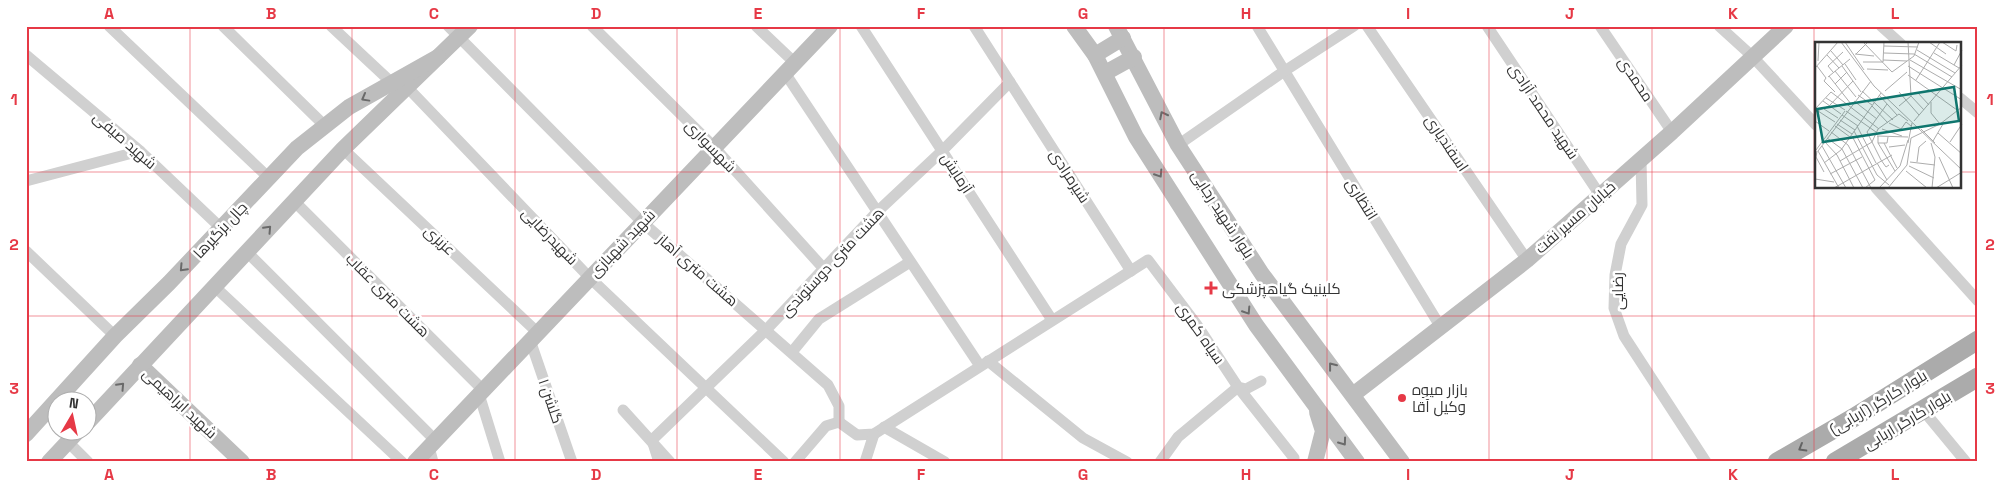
<svg xmlns="http://www.w3.org/2000/svg" width="2004" height="488" font-family="'Space Grotesk',Cairo,sans-serif">
<style>
.lines{fill:none;stroke-linecap:round;stroke-linejoin:round}
.street{stroke:#d0d0d0;stroke-width:11}
.secondary{stroke:#bdbdbd;stroke-width:16}
.primary{stroke:#ababab;stroke-width:19}
.oneway{stroke:#6a6a6a}
.oneway2{stroke:#636363}
.grid{fill:none;stroke:#e63946;stroke-width:1;stroke-opacity:0.55}
.poi-dot{fill:#e63946;stroke:#fff;stroke-width:2}
.labels{text-anchor:middle;dominant-baseline:central;stroke-width:5;stroke-linejoin:round;paint-order:stroke}
.street-label{font-size:15px;fill:#333;stroke:#fff}
.poi-label{font-size:15px;fill:#333;stroke:#fff;text-anchor:start}
.inset-road{fill:none;stroke:#adadad;stroke-width:1}
.view{fill:#0f766e;fill-opacity:0.15;stroke:#0f766e;stroke-width:2.5}
.inset-edge{fill:none;stroke:#333;stroke-width:2.5}
.neatline{fill:none;stroke:#e63946;stroke-width:2}
.grid-label{font-size:16px;text-anchor:middle;font-weight:bold;fill:#e63946}
</style>
<rect width="100%" height="100%" fill="#fff"/>
<g class="lines">
<!-- street -->
<g class="street">
<polyline points="109,26 269,178"/>
<polyline points="223,26 325,126"/>
<polyline points="331,26 392,83"/>
<polyline points="448,26 642,222 828,385 839,406 839,422"/>
<polyline points="592,26 714,147 825,270"/>
<polyline points="756,26 795,63"/>
<polyline points="861,26 1052,320"/>
<polyline points="974,26 1131,271"/>
<polyline points="1257,26 1440,326"/>
<polyline points="1367,26 1527,260"/>
<polyline points="1487,26 1600,195"/>
<polyline points="1600,26 1672,132"/>
<polyline points="1719,26 1752,56 1816,125"/>
<polyline points="1881,26 1901,44"/>
<polyline points="26,55 140,151 221,228"/>
<polyline points="785,73 980,366"/>
<polyline points="408,88 589,277 784,462"/>
<polyline points="1960,98 1978,113"/>
<polyline points="1178,145 1283,72 1354,26"/>
<polyline points="343,149 537,332"/>
<polyline points="1641,160 1642,205 1621,244 1615,275 1614,308 1624,336 1706,462"/>
<polyline points="26,181 140,151"/>
<polyline points="1876,188 1978,301"/>
<polyline points="294,201 483,390"/>
<polyline points="26,251 115,336"/>
<polyline points="247,252 435,440"/>
<polyline points="214,286 402,462"/>
<polyline points="530,340 572,462"/>
<polyline points="792,352 819,319 910,262"/>
<polyline points="988,361 1083,438 1127,462"/>
<polyline points="479,394 500,462"/>
<polyline points="623,410 670,462"/>
<polyline points="1923,410 1966,462"/>
<polyline points="884,427 945,462"/>
<polyline points="68,442 88,462"/>
<polyline points="429,447 433,462"/>
<polyline points="659,462 652,440 767,329 877,212 942,151 1010,82"/>
<polyline points="795,462 826,426 839,422 857,435 874,434 1148,260 1197,325 1238,387 1246,389 1261,381"/>
<polyline points="865,462 874,434"/>
<polyline points="1160,462 1178,437 1238,387 1294,458"/>
</g>
<!-- secondary -->
<g class="secondary">
<polyline points="1074,26 1095,55 1136,137 1256,325 1357,462"/>
<polyline points="1116,26 1178,145 1262,274 1402,462"/>
<polyline points="1095,55 1123,38"/>
<polyline points="1105,73 1134,57"/>
<polyline points="140,365 242,462"/>
<polyline points="1354,394 1527,260 1672,132 1786,26"/>
<polyline points="88,422 343,149 470,26"/>
<polyline points="26,434 115,336 169,283 297,148 349,107 438,57"/>
<polyline points="49,462 79,430"/>
<polyline points="415,462 830,26"/>
<polyline points="1315,462 1323,431 1317,412"/>
</g>
<!-- primary -->
<g class="primary">
<polyline points="1777,462 1853,418 1978,340"/>
<polyline points="1835,462 1978,377"/>
</g>
</g>
<!-- one-way arrows -->
<defs><path id="oneway-chevron" d="M-2-3.5L2.5 0L-2 3.5" fill="none" stroke-width="1.6" stroke-linecap="round" stroke-linejoin="round" transform="scale(1.25)"/></defs>
<g class="oneway">
<use href="#oneway-chevron" transform="translate(365 98) rotate(151)"/>
<use href="#oneway-chevron" transform="translate(1163 115) rotate(-117)"/>
<use href="#oneway-chevron" transform="translate(1159 174) rotate(57)"/>
<use href="#oneway-chevron" transform="translate(268 229) rotate(-47)"/>
<use href="#oneway-chevron" transform="translate(183 268) rotate(133)"/>
<use href="#oneway-chevron" transform="translate(1247 311) rotate(57)"/>
<use href="#oneway-chevron" transform="translate(1332 366) rotate(-128)"/>
<use href="#oneway-chevron" transform="translate(121 386) rotate(-47)"/>
<use href="#oneway-chevron" transform="translate(1343 442) rotate(54)"/>
</g>
<use class="oneway2" href="#oneway-chevron" transform="translate(1802 448) rotate(150)"/>
<!-- grid -->
<path class="grid" d="M190 26V462M352 26V462M515 26V462M677 26V462M840 26V462M1002 26V462M1164 26V462M1327 26V462M1489 26V462M1652 26V462M1814 26V462M26 172H1816M1960 172H1978M26 316H1978"/>
<!-- markers -->
<g class="poi-dot">
<path d="M1208.5 280.5h5v5h5v5h-5v5h-5v-5h-5v-5h5z"/>
<circle cx="1402" cy="398" r="5"/>
</g>
<g class="labels">
<!-- street labels -->
<g class="street-label">
<text transform="translate(1636 79) rotate(56)">محمدی</text>
<text transform="translate(1544 111) rotate(56)">شهید محمد آزادی</text>
<text transform="translate(125 140) rotate(41)">شهید صیفی</text>
<text transform="translate(1447 143) rotate(56)">اسفندیاری</text>
<text transform="translate(711 146) rotate(46)">شهسواری</text>
<text transform="translate(957 173) rotate(57)">آزمایش</text>
<text transform="translate(1070 176) rotate(57)">شیرمرادی</text>
<text transform="translate(1362 199) rotate(58)">انتظاری</text>
<text transform="translate(1223 214) rotate(57)">بلوار شهید رجایی</text>
<text transform="translate(1575 217) rotate(-41)">خیابان مسیر نفت</text>
<text transform="translate(220 230) rotate(-47)">چال بزگیرها</text>
<text transform="translate(550 236) rotate(46)">شهیدرضایی</text>
<text transform="translate(440 240) rotate(43)">عزیزی</text>
<text transform="translate(622 243) rotate(-46)">شهید شهبازی</text>
<text transform="translate(832 262) rotate(-47)">هشت متری دوستوندی</text>
<text transform="translate(698 270) rotate(41)">هشت متری آهاز</text>
<text transform="translate(1617 291) rotate(-90)">رضایی</text>
<text transform="translate(388 295) rotate(45)">هشت متری عقاب</text>
<text transform="translate(1201 333) rotate(55)">سیاه کمری</text>
<text transform="translate(551 401) rotate(71)">گلشن ۱</text>
<text transform="translate(1878 402) rotate(-31)">بلوار کارگر (اربابی)</text>
<text transform="translate(180 403) rotate(43)">شهید ابراهیمی</text>
<text transform="translate(1907 420) rotate(-31)">بلوار کارگر اربابی</text>
</g>
<!-- poi labels -->
<g class="poi-label">
<text x="1222" y="288">کلینیک گیاهپزشکی</text>
<text x="1412" y="389">بازار میوه<tspan x="1412" dy="17">وکیل آقا</tspan></text>
</g>
</g>
<!-- overview -->
<g transform="translate(1815 42)">
<rect width="146" height="146" fill="#fff"/>
<path class="inset-road" d="M26 0 59 44 147 128M30 0 49 28M48 0 77 30 99 14 104 0M114 0 131 12M127 0 141 9 142 3M69 4 103 5M102 8 140 31M16 9 28 23M69 11 99 12 137 35M119 11 144 26M40 12 59 14M41 12 53 0M12 13 24 26M68 18 92 19M95 18 147 48M3 19 4 0M48 20H68L69 0M30 22 41 38M139 23 147 8M2 24 11 36 9 39 20 50M27 24 46 50M93 24 147 58M0 26 23 0M52 27 73 28M20 29 41 55M18 30 13 24 28 10M93 33 142 68M14 34 36 62M13 35 35 17M101 38 125 0M20 42 32 30M47 49 78 78M70 49 92 30M84 50 104 73M103 51 114 63M43 53 57 63M64 53 82 73M96 54 109 68M11 56 30 68M8 59 26 72M39 59 62 77M116 60V71L125 82M72 62 52 90 66 118 71 125 74 123M57 64 73 81M84 64 96 54 93 0M0 67 16 50 64 87M9 67 23 76M3 69 20 80M31 69 61 90M0 70 14 64 38 39M27 73 43 84M25 78 40 88M0 79 14 89M99 79 147 23M74 81 86 87 91 80 96 84M22 82 37 92M20 84 35 95M42 84 61 121M67 87 87 94M106 87 120 101M39 89 62 133 74 143M16 90 33 103 56 146M123 91 147 112M37 94 60 138 50 146M62 94 93 95M63 94V101L80 129M12 96 27 107 48 146M118 99 128 82M10 100 22 113 39 146M135 100 147 82M63 101H72L73 95M69 101 82 126M93 101 97 81M116 101 120 115 117 146M7 104 31 146M74 105 90 103M1 108 30 69M2 109 1 115 9 130M3 109 56 39M3 109 24 146M124 115 138 146M25 119 57 100 63 87 84 72 93 79M95 120 120 123M102 120 104 105 111 99M9 121 26 108 66 51M62 121 72 138M94 124 119 136M91 129 112 146M15 132 47 115M0 137 19 140M19 146 77 113M64 146 85 124 93 98M73 146 92 123 96 96 125 82 147 65M121 146 147 130"/>
<path class="view" d="M139 45 144 79 8 100 2 67Z"/>
<rect width="146" height="146" class="inset-edge"/>
</g>
<!-- border -->
<rect width="2004" height="488" fill="none" stroke="#ffffff" stroke-width="55"/>
<!-- north arrow -->
<g transform="translate(72 416) rotate(9)"><circle r="24" fill="#ffffff" stroke="#adadad"/>
<path d="M0-4L9 19L0 12L-9 19Z" fill="#e63946"/>
<text y="-8" font-size="14" font-weight="bold" text-anchor="middle" fill="#333333">N</text>
</g>
<rect x="28" y="28" width="1948" height="432" class="neatline"/>
<g class="grid-label">
<text x="109" y="19">A</text>
<text x="271" y="19">B</text>
<text x="434" y="19">C</text>
<text x="596" y="19">D</text>
<text x="758" y="19">E</text>
<text x="921" y="19">F</text>
<text x="1083" y="19">G</text>
<text x="1246" y="19">H</text>
<text x="1408" y="19">I</text>
<text x="1570" y="19">J</text>
<text x="1733" y="19">K</text>
<text x="1895" y="19">L</text>
<text x="14" y="105">1</text>
<text x="1990" y="105">1</text>
<text x="14" y="250">2</text>
<text x="1990" y="250">2</text>
<text x="14" y="394">3</text>
<text x="1990" y="394">3</text>
<text x="109" y="480">A</text>
<text x="271" y="480">B</text>
<text x="434" y="480">C</text>
<text x="596" y="480">D</text>
<text x="758" y="480">E</text>
<text x="921" y="480">F</text>
<text x="1083" y="480">G</text>
<text x="1246" y="480">H</text>
<text x="1408" y="480">I</text>
<text x="1570" y="480">J</text>
<text x="1733" y="480">K</text>
<text x="1895" y="480">L</text>
</g>
</svg>
